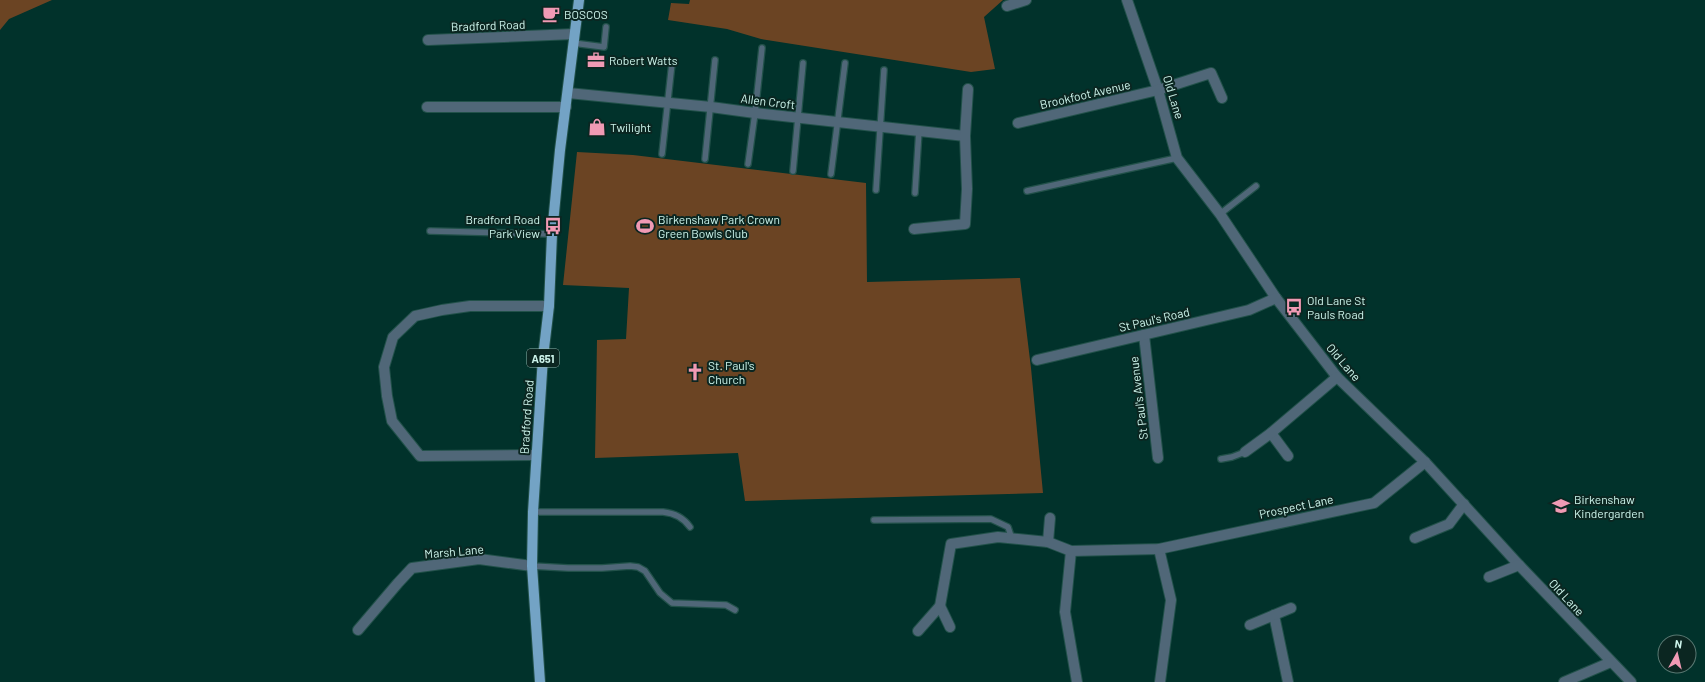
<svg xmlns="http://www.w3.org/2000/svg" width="1705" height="682" font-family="Barlow,sans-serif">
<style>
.green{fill:#6b4423}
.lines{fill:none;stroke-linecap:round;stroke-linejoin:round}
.service-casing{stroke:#22514a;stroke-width:8}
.minor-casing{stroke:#22514a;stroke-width:12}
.primary-casing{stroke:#22514a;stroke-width:12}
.service{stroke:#506778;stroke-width:5.5}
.minor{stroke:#506778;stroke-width:10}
.primary{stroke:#73a3c5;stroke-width:10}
.labels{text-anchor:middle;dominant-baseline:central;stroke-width:4;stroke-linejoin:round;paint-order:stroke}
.shield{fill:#0b2621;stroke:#93b6ae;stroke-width:1}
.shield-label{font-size:11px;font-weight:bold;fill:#cdf4eb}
.poi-label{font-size:12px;fill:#cdf4eb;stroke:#0b2621;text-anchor:start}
.street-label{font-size:12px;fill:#cdf4eb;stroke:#0b2621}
</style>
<rect width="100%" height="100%" fill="#01322b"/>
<!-- green -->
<g class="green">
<polygon points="0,0 52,0 9,19 0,30"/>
<polygon points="690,0 1003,0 984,17 995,69 971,72 761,39 727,29 668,20 671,3 689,4"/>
<polygon points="577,152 633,155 866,183 867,282 1020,278 1031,368 1043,493 745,501 738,453 595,458 597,340 626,339 629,288 563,285"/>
</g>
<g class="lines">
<!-- service casing -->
<g class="service-casing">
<g id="service">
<polyline points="573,43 604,47 606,27"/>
<polyline points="662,154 672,63"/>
<polyline points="705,159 715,60"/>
<polyline points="748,164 755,113 762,48"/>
<polyline points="793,171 803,63"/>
<polyline points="831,174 845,63"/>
<polyline points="876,190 884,70"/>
<polyline points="1027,191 1177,158"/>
<polyline points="915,193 919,130"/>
<polyline points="1220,214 1256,186"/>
<polyline points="430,231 552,234"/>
<polyline points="1221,459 1232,457 1245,452"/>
<path d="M533 512H663C674 513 683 517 690 527"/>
<polyline points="874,520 991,519 1008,527 1012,539"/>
<polyline points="532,566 568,568 602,568 630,566 638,567 645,571 660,593 672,603 726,605 735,610"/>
</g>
</g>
<!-- minor casing -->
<g class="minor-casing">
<g id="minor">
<polyline points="1127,0 1158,90 1177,158 1220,214 1276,298 1337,377 1425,462 1519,565 1631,682"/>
<polyline points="1007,6 1026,0"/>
<polyline points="428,40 574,34"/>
<polyline points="568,93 711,107 755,113 965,136"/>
<polyline points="427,107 566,107"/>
<polyline points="1018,123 1158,90 1211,73 1222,98"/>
<polyline points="914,229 965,224 967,189 965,136 968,89"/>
<polyline points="1144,335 1158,458"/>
<polyline points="1037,360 1249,310 1276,298"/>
<polyline points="1271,433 1288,456"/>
<polyline points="1245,452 1271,433 1337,377"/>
<polyline points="536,455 420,456 392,421 387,396 384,367 393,337 415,316 442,310 470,306 549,306"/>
<polyline points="1415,538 1449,524 1464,504"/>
<polyline points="1048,542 1050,518"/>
<polyline points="1159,549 1171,600 1160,682"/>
<polyline points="1071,551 1065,612 1077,682"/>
<polyline points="1489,577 1519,565"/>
<polyline points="940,606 950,627"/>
<polyline points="1274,615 1288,682"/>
<polyline points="1250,625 1291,608"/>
<polyline points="358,630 398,583 412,568 479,559 532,566"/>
<polyline points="918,631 940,606 951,544 998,537 1048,542 1071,551 1159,549 1374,503 1425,462"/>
<polyline points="1564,682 1611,662"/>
</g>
</g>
<!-- primary casing -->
<g class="primary-casing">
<polyline id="primary" points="540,682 532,566 533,512 543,357 549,306 552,234 560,150 579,0"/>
</g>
<!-- service -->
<use href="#service" class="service"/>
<!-- minor -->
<use href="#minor" class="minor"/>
<!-- primary -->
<use href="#primary" class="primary"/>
</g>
<!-- icons -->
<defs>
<g id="cafe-bare" transform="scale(1.38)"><path d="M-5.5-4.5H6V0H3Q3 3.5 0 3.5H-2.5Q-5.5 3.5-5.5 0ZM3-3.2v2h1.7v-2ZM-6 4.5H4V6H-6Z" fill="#f09ab4" stroke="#0b2621" stroke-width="2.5" paint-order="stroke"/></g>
<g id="office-bare" transform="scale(1.38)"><path d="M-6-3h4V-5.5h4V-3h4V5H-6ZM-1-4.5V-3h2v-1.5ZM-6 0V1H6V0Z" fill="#f09ab4" stroke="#0b2621" stroke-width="2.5" paint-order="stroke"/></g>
<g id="shop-bare" transform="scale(1.38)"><path d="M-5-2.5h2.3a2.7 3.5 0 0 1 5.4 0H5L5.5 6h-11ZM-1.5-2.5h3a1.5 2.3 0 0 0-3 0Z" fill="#f09ab4" stroke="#0b2621" stroke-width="2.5" paint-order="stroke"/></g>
<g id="bus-bare" transform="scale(1.38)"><path d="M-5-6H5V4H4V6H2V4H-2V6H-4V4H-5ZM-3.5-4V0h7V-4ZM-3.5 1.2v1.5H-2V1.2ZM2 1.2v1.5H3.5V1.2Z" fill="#f09ab4" stroke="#0b2621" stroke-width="2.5" paint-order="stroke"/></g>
<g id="stadium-bare" transform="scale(1.38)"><path d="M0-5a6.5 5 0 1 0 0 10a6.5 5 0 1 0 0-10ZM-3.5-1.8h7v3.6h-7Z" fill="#f09ab4" stroke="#0b2621" stroke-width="2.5" paint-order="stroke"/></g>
<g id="church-bare" transform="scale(1.38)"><path d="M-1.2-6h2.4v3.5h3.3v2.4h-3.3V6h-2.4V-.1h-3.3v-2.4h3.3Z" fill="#f09ab4" stroke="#0b2621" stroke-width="2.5" paint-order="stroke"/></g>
<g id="school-bare" transform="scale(1.38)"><path d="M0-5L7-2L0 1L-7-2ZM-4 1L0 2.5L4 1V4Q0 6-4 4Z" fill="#f09ab4" stroke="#0b2621" stroke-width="2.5" paint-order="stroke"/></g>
</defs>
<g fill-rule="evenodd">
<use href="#cafe-bare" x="551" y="14"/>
<use href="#office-bare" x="596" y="60"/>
<use href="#shop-bare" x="597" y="127"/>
<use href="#bus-bare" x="553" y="226"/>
<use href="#stadium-bare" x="645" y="226"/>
<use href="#bus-bare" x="1294" y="307"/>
<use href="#church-bare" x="695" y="372"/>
<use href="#school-bare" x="1561" y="506"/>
</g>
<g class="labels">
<!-- shield labels -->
<rect class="shield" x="527" y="349" width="32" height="18" rx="3"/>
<g class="shield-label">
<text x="543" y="358">A651</text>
</g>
<!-- poi labels -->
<g class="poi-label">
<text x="564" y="14">BOSCOS</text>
<text x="609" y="60">Robert Watts</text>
<text x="610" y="127">Twilight</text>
<text x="540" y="219" text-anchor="end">Bradford Road<tspan x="540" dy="14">Park View</tspan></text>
<text x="658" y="219">Birkenshaw Park Crown<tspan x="658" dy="14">Green Bowls Club</tspan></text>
<text x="1307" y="300">Old Lane St<tspan x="1307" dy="14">Pauls Road</tspan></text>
<text x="708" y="365">St. Paul's<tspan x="708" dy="14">Church</tspan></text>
<text x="1574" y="499">Birkenshaw<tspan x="1574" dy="14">Kindergarden</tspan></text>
</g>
<!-- street labels -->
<g class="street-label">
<text transform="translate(488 25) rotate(-2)">Bradford Road</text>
<text transform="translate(1085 94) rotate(-13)">Brookfoot Avenue</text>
<text transform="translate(1174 97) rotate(73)">Old Lane</text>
<text transform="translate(768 101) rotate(7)">Allen Croft</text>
<text transform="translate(1154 319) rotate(-13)">St Paul's Road</text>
<text transform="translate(1344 362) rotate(49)">Old Lane</text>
<text transform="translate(1138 398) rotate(-97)">St Paul's Avenue</text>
<text transform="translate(526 417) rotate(-86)">Bradford Road</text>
<text transform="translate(1296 506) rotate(-12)">Prospect Lane</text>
<text transform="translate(454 551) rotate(-5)">Marsh Lane</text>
<text transform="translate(1567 597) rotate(47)">Old Lane</text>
</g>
</g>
<!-- north arrow -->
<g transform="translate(1677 654) rotate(8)"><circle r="19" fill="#0b2621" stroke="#597872"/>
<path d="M0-3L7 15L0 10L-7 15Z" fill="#f09ab4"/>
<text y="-6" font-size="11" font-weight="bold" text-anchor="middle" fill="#cdf4eb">N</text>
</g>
</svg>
